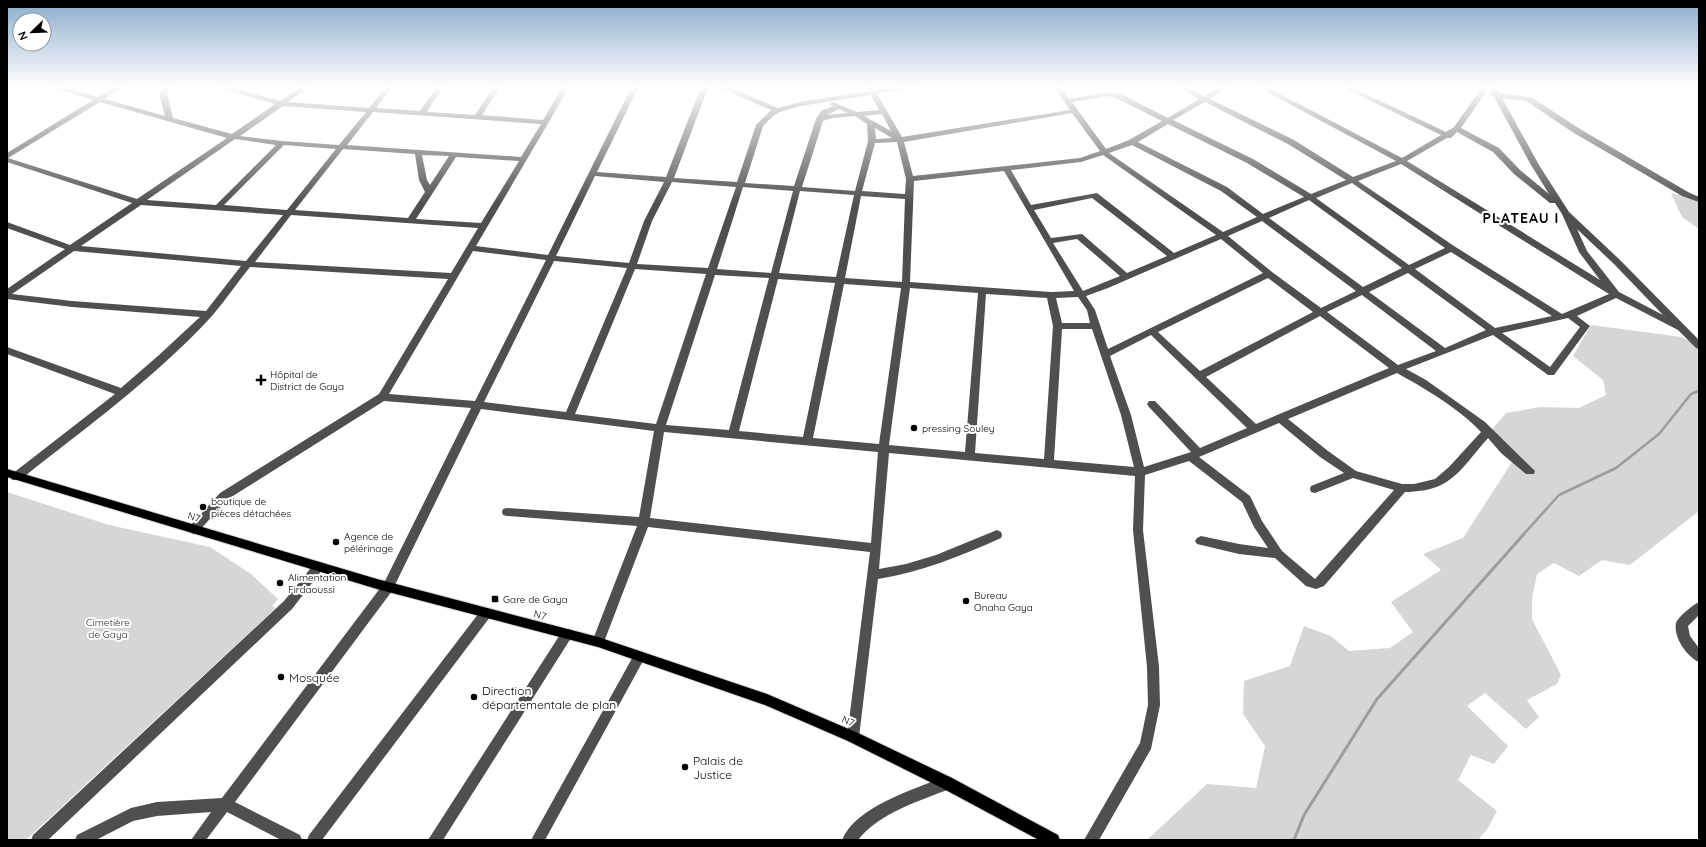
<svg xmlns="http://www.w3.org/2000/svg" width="1706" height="847" font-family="Quicksand,sans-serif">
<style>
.green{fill:#d6d6d6}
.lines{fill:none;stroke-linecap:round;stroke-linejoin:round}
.stream-far1{stroke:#9d9d9d;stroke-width:2.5}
.stream{stroke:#9d9d9d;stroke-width:3}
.major-casing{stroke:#dbdbdb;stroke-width:2}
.minor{fill:#4f4f4f;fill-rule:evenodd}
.major{fill:#000;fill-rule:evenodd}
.poi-dot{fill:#000;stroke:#fff;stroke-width:1.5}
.labels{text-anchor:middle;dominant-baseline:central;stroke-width:4;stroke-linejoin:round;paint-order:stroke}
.poi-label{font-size:10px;fill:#000;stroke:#fff;text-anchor:start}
.street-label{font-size:10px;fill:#000;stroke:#fff}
.park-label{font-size:10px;fill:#2d2d2d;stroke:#fff}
.near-poi-label{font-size:12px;fill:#000;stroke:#fff;text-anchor:start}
.district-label{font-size:14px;font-weight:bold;letter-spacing:1px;fill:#000;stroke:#fff}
</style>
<rect width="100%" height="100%" fill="#fff"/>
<!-- green -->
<g class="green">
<polygon points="1671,193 1699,200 1699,229 1682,217"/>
<polygon points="1591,325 1682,337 1699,346 1699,511 1630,565 1602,560 1579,576 1554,563 1537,574 1532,599 1532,619 1561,675 1557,684 1527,700 1539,717 1526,729 1485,693 1467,706 1508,746 1494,764 1471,755 1458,780 1497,811 1488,828 1478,840 1147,840 1207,784 1256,788 1265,746 1243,714 1244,681 1290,666 1304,626 1331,636 1349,651 1390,648 1413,632 1391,602 1441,570 1423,554 1463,538 1512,462 1489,433 1506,413 1540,407 1579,408 1606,395 1603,380 1573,356"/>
<polygon points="7,492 109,525 210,547 251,574 278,599 272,606 276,608 26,840 7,840"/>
</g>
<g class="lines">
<!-- stream-far1 -->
<polyline class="stream-far1" points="1523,535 1559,495 1616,468 1659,434 1691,394 1699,391"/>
<!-- stream -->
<polyline class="stream" points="1294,840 1304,815 1377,699 1524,534"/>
<!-- major casing -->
<g class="major-casing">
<polygon id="major" points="7,469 377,579 598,637 767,694 858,733 952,778 1058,835 1060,840 1039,840 942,788 848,741 765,705 598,647 377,589 7,477"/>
</g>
<!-- minor -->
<g class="minor">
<path d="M49 86H61L98 97 115 86H124L105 99 165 116 159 94 164 86H171L167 94 173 118 232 134 275 104 211 86H224L280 101 302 86H310L288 102 369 108 386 86H393L376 108 420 111 437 86H444L427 112 475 115 494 86H501L482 115 543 120 563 86H570L476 246 548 255 632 86H639L597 172 666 177 699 92 706 86H714L706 93 674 178 737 182 756 125 771 110 716 86H726L778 108 800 102 869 91 866 86H873L875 91 902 86H922L877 94 902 137 1070 110 1053 86H1060L1069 99 1108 92 1121 94 1168 118 1199 99 1176 86H1185L1204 96 1220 86H1229L1210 99 1294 140 1353 177 1396 161 1256 86H1265L1402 158 1441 135 1340 86H1349L1446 132 1454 127 1483 86H1496L1499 93 1531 97 1580 129 1688 192 1699 197V202L1682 196 1574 133 1526 101 1502 98 1539 165 1569 212 1620 260 1699 340V349L1696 348 1678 330 1616 298 1577 316 1590 326 1554 375H1548L1493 335 1406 369 1426 380 1485 422 1535 471 1534 474H1526L1501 453 1488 438C1474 453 1460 476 1441 485 1431 490 1416 492 1405 492L1324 586 1316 589 1306 586 1275 558 1239 554 1197 544 1195 541 1197 538 1201 536 1239 544 1268 548 1254 527 1242 502 1189 461 1145 475 1143 530 1159 667 1160 705 1151 749 1099 840H1084L1140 743 1148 705 1147 667 1133 530 1135 476 889 453 879 569 906 564 936 555 997 530 1001 532 1002 535 1001 538C961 556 921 572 878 579L859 737 858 741 853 743 848 741 847 737 870 552 648 527 604 642 602 646 598 647 594 646 592 642 637 526 507 516 503 515 502 512 503 509 507 508 639 517 654 431 481 409 392 591 235 802 300 835 302 840H281L227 812 206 840H191L211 812 157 816 133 821 96 840H75L77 835 131 808 157 802 222 798 384 583 471 408 384 401 228 499 198 532 194 534 190 532 189 529 190 526 220 493 379 394 448 279 250 267C237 283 225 301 211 317 154 379 85 428 20 480H12L11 477 12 474 115 394 7 354V347L121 388 159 355 200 317 72 307 7 299V289L65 249 7 228V222L70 245 132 203 7 162V153L93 100ZM1489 88 1492 92 1487 94 1494 97 1531 165 1549 194 1520 170 1499 148 1461 128ZM871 95 879 110 857 112 833 102 829 104 833 106 821 111 816 119 794 186 745 183 763 126 773 116 780 112 800 106ZM1108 96 1116 98 1162 121 1129 140 1106 149 1072 102ZM100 102 227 138 137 199 8 158ZM1205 102 1288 144 1346 180 1311 194 1253 159 1173 120ZM283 106 366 112 339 145 282 141 240 136ZM839 109 848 113 826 115H827ZM373 112 541 124 521 157 347 145ZM1072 113 1100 151 1080 158 913 176 904 142ZM882 114 891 131 864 116ZM855 116 867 124 868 141 855 191 802 187 823 121 832 118ZM1168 124 1247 163 1304 197 1263 214 1227 187 1138 142ZM875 128 892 138 876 139ZM1457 132 1493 152 1514 174 1550 203H1555L1562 214 1579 252 1600 280 1407 161 1447 138H1451ZM235 139 276 145 216 205 147 200ZM897 142 906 179 905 194 862 191 875 143ZM284 145 336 149 287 210 224 205ZM1132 145 1221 191 1257 217 1223 232 1109 153ZM343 149 415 154 419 180 425 192 408 218 295 210ZM422 155 449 156 430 185 427 180ZM1103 155 1216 235 1174 253 1097 193 1031 205 1011 170 1081 162ZM456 157 519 161 481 223 416 219ZM1401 164 1609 294 1562 314 1454 246 1358 181ZM1004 171 1074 291 1051 292 910 282 914 181ZM595 176 664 182 644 221 629 263 556 256ZM672 182 736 187 708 268 637 264 652 221ZM1352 183 1445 248 1409 265 1316 198ZM743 187 793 191 771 273 717 269ZM800 191 854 195 836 277 779 273ZM861 196 905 199 902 282 845 278ZM1092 198 1167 256 1127 273 1082 234 1051 238 1034 210ZM1309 200 1402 268 1363 287 1269 218ZM141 205 283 215 246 261 81 246ZM291 215 478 228 451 273 255 262ZM1262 221 1356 291 1321 308 1272 272 1228 236ZM1577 229 1614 264 1663 315 1619 292 1587 251ZM1077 239 1120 276 1083 291 1053 243ZM1221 239 1263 273 1108 349 1095 310 1086 296 1108 288ZM74 251 241 266 206 311 72 301 12 294ZM473 251 546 260 475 401 389 394ZM1451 252 1552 316 1495 328 1415 269ZM554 261 627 268 566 412 484 402ZM635 269 706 274 656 424 575 414ZM1408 273 1486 330 1445 348 1369 292ZM715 275 769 278 729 430 666 425ZM1268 278 1313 312 1200 371 1158 332ZM778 279 835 283 803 437 739 431ZM844 284 901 288 879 444 813 438ZM910 288 978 293 965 452 889 445ZM986 294 1047 298 1053 326 1044 459 975 453ZM1362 295 1436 351 1398 365 1327 312ZM1078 297 1087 310 1090 323H1062L1056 298ZM1320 316 1389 368 1256 424 1206 377ZM1568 318 1580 327 1550 367 1502 333ZM1062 329H1092L1121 415 1134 467 1054 460ZM1151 335 1247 428 1200 448 1155 401H1149L1147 404 1149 407 1191 452 1144 467 1131 415 1110 356ZM1397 373C1424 388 1460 409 1481 432L1449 467 1435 479 1414 484H1402L1356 471 1328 451 1288 419ZM1279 423 1320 457 1344 473 1311 486 1310 489 1311 492 1315 493 1353 478 1394 490 1315 579 1282 551 1262 521 1250 496 1199 457ZM664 432 878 452 871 543 650 518Z"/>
<polygon points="318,562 322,564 324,567 322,570 292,609 48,840 31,840 33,835 284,601 314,564"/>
<path d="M1699 602V615L1688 626 1690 636 1699 648V662C1687 657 1673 637 1676 623 1678 617 1694 604 1699 602Z"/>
<polygon points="486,608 490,609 492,613 490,617 322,840 307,840 309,835 482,609"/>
<polygon points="567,629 571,630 573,634 571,638 443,840 428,840 563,630"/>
<polygon points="639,651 643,653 645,657 643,661 545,840 531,840 635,653"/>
<path d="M947 776 952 778 954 783 952 788C920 801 880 812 858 840H842C856 806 915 789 947 776Z"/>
</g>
<!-- major -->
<use href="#major" class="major"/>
</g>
<!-- sky -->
<linearGradient id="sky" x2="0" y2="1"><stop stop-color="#8aabca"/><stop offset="0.42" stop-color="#fff"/><stop offset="1" stop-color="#fff" stop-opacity="0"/></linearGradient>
<rect width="1706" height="205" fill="url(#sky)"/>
<!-- markers -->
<g class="poi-dot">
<path d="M259 374h4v4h4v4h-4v4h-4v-4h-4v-4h4z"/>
<circle cx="914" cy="428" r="4"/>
<circle cx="203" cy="507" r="4"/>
<circle cx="336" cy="542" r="4"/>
<circle cx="280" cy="583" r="4"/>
<rect x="491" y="595" width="8" height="8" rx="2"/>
<circle cx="966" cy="601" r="4"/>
<circle cx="281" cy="677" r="4"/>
<circle cx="474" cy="697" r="4"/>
<circle cx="685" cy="767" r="4"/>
</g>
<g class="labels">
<!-- poi labels -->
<g class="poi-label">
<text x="270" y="374">Hôpital de<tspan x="270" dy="12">District de Gaya</tspan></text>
<text x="922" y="428">pressing Souley</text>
<text x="211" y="501">boutique de<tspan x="211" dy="12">pièces détachées</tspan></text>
<text x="344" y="536">Agence de<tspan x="344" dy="12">pélérinage</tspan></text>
<text x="288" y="577">Alimentation<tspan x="288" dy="12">Firdaoussi</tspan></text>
<text x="974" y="595">Bureau<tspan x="974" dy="12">Onaha Gaya</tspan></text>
<text x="503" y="599">Gare de Gaya</text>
</g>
<!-- street labels -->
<g class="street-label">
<text transform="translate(194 517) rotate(17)">N7</text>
<text transform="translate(540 615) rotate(15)">N7</text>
<text transform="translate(848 721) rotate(23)">N7</text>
</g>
<!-- park labels -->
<g class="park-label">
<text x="108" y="622">Cimetière<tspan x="108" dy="12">de Gaya</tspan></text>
</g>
<!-- near-poi labels -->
<g class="near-poi-label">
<text x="289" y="677">Mosquée</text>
<text x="482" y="690">Direction<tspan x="482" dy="14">départementale de plan</tspan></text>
<text x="693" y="760">Palais de<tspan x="693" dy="14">Justice</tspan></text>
</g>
<!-- district labels -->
<g class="district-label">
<text x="1521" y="218">PLATEAU I</text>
</g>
</g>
<!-- border -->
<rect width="1706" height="847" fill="none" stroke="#000000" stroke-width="16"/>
<!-- north arrow -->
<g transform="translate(32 32) rotate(247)"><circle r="19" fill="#ffffff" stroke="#999999"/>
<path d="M0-3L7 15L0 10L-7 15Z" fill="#000000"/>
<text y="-6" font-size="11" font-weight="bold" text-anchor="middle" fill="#000000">N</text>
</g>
</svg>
